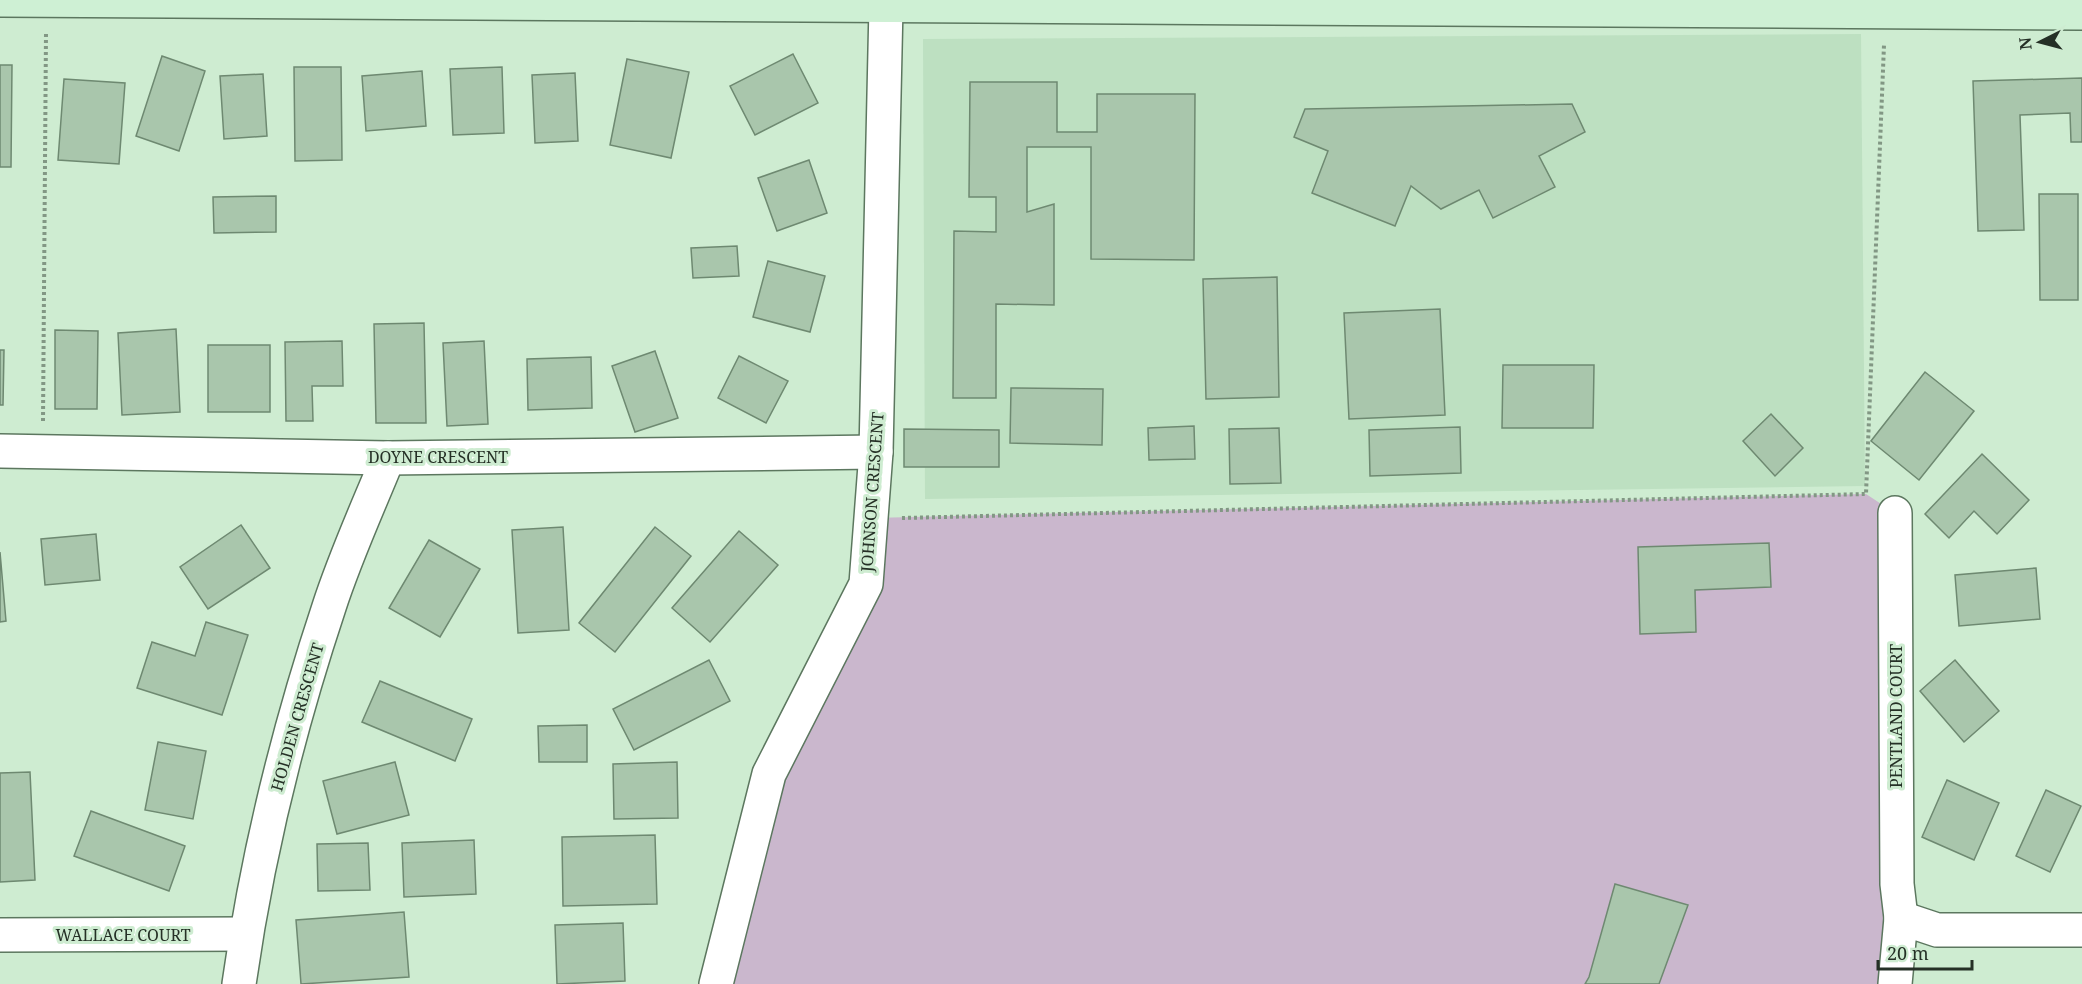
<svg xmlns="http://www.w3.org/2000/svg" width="2082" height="984" font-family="'Noto Serif',serif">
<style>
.built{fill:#bde0c1}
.green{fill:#cab7cd}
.building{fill:#a9c6ac;stroke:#6e8971;stroke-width:1.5}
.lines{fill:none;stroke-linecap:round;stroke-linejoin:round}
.street-casing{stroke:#5c775f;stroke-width:36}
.secondary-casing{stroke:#5c775f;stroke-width:36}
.path{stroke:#829784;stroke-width:4;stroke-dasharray:3 3;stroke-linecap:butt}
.street{stroke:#fff;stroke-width:33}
.secondary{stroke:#cef0d4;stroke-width:33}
.labels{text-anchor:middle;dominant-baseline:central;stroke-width:6;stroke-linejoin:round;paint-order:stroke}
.street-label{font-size:16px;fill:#253026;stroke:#ceecd1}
</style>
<rect width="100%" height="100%" fill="#ceecd1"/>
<!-- built -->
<polygon class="built" points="1861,34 1865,486 925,499 923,39"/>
<!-- green -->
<polygon class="green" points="1866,494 1895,513 1895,984 716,984 769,774 866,584 871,518"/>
<!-- building -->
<g class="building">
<polygon points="793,54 818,103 755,135 730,86"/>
<polygon points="162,56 205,71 179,151 136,136"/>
<polygon points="627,59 689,72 671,158 610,145"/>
<polygon points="0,65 12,65 11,167 0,167"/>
<polygon points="294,67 341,67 342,160 295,161"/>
<polygon points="502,67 504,133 453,135 450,69"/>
<polygon points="422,71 426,126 366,131 362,76"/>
<polygon points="575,73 578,141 535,143 532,75"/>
<polygon points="263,74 267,136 224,139 220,76"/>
<polygon points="2082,78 2082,142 2071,142 2070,113 2020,115 2024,230 1978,231 1973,81"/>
<polygon points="64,79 125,83 119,164 58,160"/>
<polygon points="970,82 1057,82 1057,132 1097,132 1097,94 1195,94 1194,260 1091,259 1091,147 1027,147 1027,212 1054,204 1054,305 996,304 996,398 953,398 954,231 996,232 996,197 969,197"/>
<polygon points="1572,104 1585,132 1539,156 1555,187 1493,218 1479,190 1441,209 1411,186 1395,226 1312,193 1328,151 1294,137 1305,109"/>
<polygon points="809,160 827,213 777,231 758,178"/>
<polygon points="2039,194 2078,194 2078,300 2040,300"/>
<polygon points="276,196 276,232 214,233 213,197"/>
<polygon points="737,246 739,276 693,278 691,248"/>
<polygon points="768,261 825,276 810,332 753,317"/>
<polygon points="1277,277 1279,397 1206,399 1203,279"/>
<polygon points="1440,309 1445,415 1349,419 1344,313"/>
<polygon points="424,323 426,423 376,423 374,324"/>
<polygon points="176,329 180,412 122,415 118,333"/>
<polygon points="55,330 98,331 97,409 55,409"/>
<polygon points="342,341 343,386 312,386 313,421 286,421 285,342"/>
<polygon points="484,341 488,424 447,426 443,343"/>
<rect x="208" y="345" width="62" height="67"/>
<polygon points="0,350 4,350 3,405 0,405"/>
<polygon points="655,351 678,418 635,432 612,366"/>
<polygon points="739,356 788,381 766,423 718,398"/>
<polygon points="591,357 592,408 528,410 527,359"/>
<polygon points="1503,365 1594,365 1593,428 1502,428"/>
<polygon points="1925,372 1974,411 1919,480 1871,441"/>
<polygon points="1011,388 1103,389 1102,445 1010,443"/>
<polygon points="1771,414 1803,448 1775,476 1743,441"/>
<polygon points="1194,426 1195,459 1149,460 1148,428"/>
<polygon points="1460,427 1461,473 1370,476 1369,430"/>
<polygon points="1279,428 1281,483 1230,484 1229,429"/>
<polygon points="904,429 999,430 999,467 904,467"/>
<polygon points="1982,454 2029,500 1997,534 1974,511 1949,538 1925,514"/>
<polygon points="241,525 270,568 208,609 180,567"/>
<polygon points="563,527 569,630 518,633 512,530"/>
<polygon points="655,527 691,556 615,652 579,623"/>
<polygon points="739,531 778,565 710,642 672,608"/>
<polygon points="96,534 100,580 45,585 41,539"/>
<polygon points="429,540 480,569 440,637 389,608"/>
<polygon points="1769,543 1771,587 1695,590 1696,632 1640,634 1638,547"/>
<polygon points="0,552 6,621 0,622"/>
<polygon points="2036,568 2040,619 1959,626 1955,575"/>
<polygon points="206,622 248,635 222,715 137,688 152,642 195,656"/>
<polygon points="709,660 730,701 634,750 613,709"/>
<polygon points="1955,660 1999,711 1964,742 1920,691"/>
<polygon points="380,681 472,719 455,761 362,722"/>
<polygon points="587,725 587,762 539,762 538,726"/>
<polygon points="158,742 206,751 193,819 145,810"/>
<polygon points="395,762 409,815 337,834 323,781"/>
<polygon points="677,762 678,818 614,819 613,764"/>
<polygon points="30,772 35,880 0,882 0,773"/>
<polygon points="1947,780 1999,803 1974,860 1922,837"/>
<polygon points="2046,790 2081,806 2050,872 2016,856"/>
<polygon points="91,811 185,846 169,891 74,856"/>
<polygon points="655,835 657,904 563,906 562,837"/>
<polygon points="474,840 476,894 404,897 402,843"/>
<polygon points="368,843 370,890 318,891 317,844"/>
<polygon points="1615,884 1688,905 1659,984 1585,984 1589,977"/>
<polygon points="404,912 409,977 301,984 296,920"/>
<polygon points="623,923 625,981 557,984 555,925"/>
</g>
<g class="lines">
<!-- street casing -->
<g class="street-casing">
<g id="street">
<polyline points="0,451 388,458 876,452"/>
<polyline points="1895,513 1897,884 1901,918"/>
<polyline points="0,935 246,934"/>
<path d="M239 984C257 856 288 730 329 607 345 557 368 507 388 458"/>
<polyline points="716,984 769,774 866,584 876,452 886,6"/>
<polyline points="1895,984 1901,918 1937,930 2082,930"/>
</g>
</g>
<!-- secondary casing -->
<g class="secondary-casing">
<polyline id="secondary" points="0,0 2082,13"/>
</g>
<!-- path -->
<g class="path">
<polyline points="43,421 46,33"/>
<polyline points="902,518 1866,494 1884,45"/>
</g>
<!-- street -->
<use href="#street" class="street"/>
<!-- secondary -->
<use href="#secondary" class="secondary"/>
</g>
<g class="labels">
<!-- street labels -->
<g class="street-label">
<text x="438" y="457">DOYNE CRESCENT</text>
<text transform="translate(872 492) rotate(-86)">JOHNSON CRESCENT</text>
<text transform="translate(1896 716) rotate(-90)">PENTLAND COURT</text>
<text transform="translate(297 717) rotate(-74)">HOLDEN CRESCENT</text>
<text x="123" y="935">WALLACE COURT</text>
</g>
</g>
<!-- north arrow -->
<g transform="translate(2040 42) rotate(264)" stroke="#ceecd1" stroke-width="4.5" paint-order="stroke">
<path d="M0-4.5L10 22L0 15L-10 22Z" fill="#253026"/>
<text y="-9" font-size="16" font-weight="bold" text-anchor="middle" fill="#253026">N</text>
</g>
<!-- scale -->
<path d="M1878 960v9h94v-9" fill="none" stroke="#253026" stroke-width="3"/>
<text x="1887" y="960" font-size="18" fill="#253026" stroke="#ceecd1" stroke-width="4.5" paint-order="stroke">20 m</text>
</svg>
